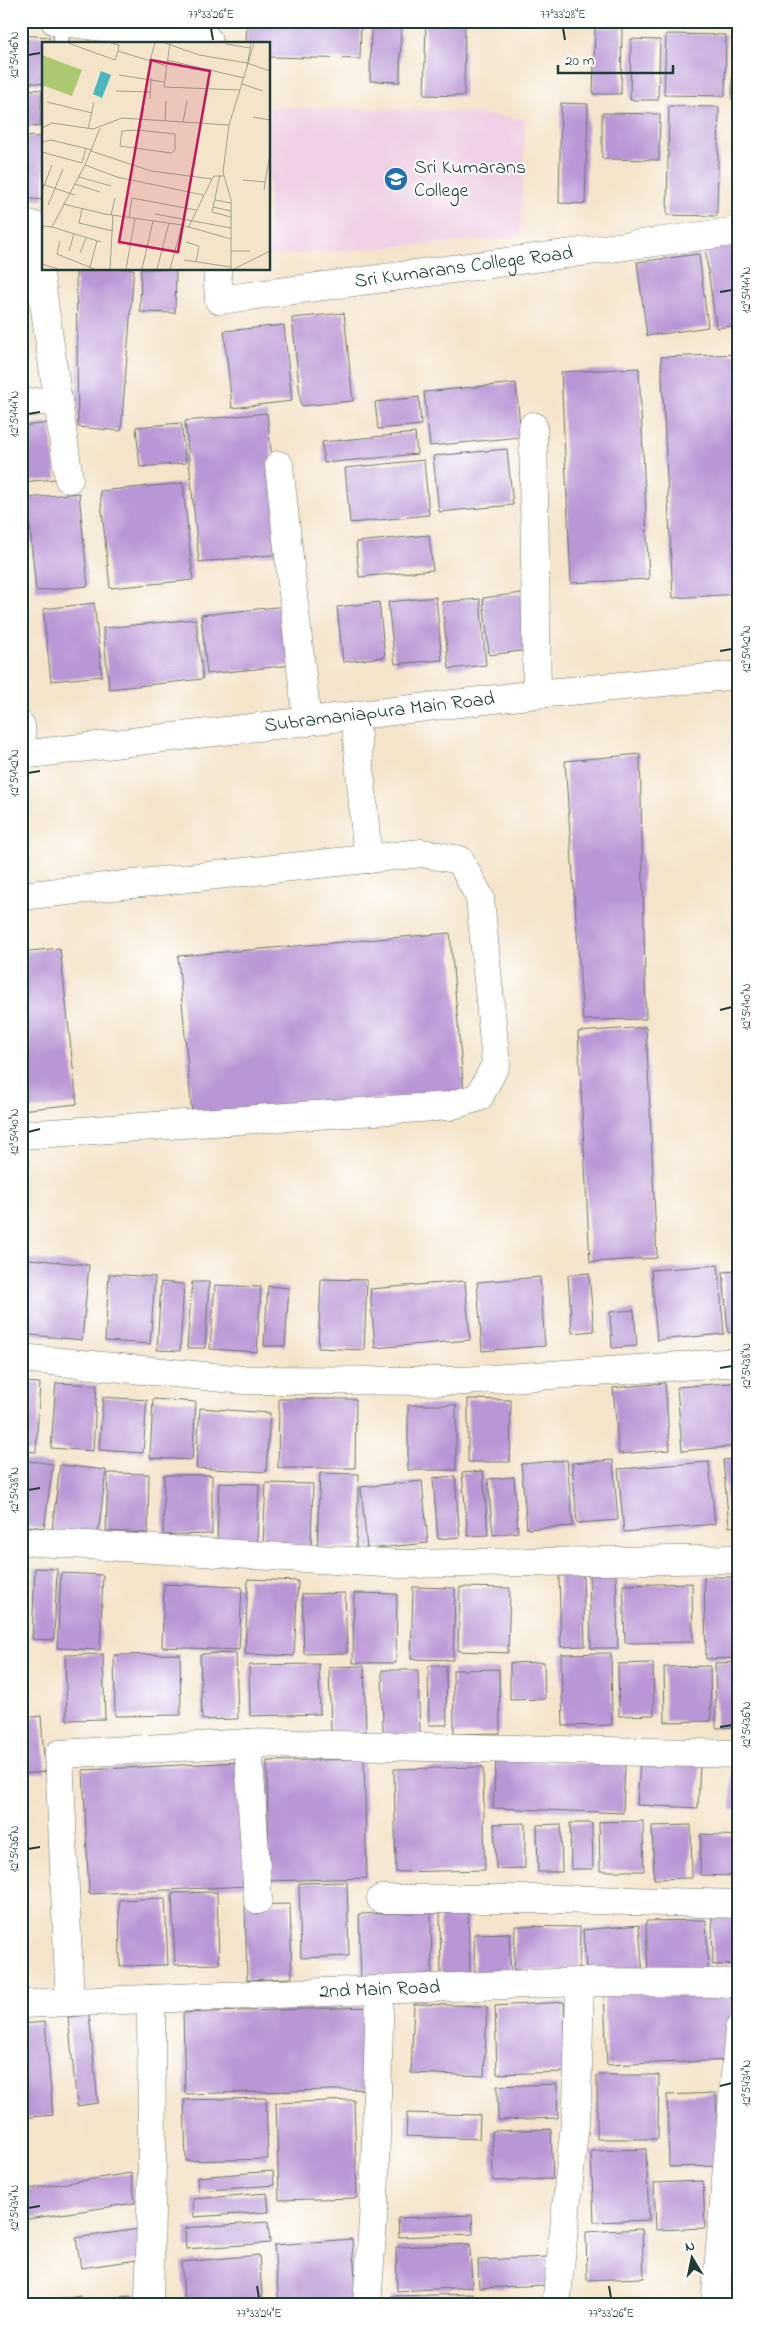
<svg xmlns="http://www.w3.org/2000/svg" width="760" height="2326" font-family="'Indie Flower',sans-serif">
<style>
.built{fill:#efd0e6}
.building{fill:#b996d5}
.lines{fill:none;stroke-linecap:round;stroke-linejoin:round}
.lane-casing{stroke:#6a7768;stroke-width:17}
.street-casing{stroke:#6a7768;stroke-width:29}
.secondary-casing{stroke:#6a7768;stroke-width:29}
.lane{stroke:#fff;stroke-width:15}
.street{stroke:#fff;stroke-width:28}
.secondary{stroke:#fff;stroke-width:28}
.ticks{fill:none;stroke:#1f3d34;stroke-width:2}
.labels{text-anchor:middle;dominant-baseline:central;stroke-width:4;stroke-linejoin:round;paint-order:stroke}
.poi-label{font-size:20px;fill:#1f3d34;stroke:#fff;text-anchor:start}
.street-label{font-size:20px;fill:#1f3d34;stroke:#fff}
.inset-road{fill:none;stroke:#9fa18e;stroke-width:1}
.view{fill:#c2185b;fill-opacity:0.15;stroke:#c2185b;stroke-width:2.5}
.inset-edge{fill:none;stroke:#1f3d34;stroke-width:2.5}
.neatline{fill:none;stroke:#1f3d34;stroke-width:2}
.ticks-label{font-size:12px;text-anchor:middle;fill:#1f3d34}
</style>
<rect width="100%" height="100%" fill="#fff"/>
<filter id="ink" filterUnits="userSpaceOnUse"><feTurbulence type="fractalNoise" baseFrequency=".02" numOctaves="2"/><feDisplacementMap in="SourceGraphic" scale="10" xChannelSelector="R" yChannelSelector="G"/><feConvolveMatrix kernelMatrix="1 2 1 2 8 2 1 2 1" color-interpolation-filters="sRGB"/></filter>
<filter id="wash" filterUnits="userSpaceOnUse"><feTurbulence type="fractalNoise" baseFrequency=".0096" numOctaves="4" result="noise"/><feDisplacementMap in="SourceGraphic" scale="20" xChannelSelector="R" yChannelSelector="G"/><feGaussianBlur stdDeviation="1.12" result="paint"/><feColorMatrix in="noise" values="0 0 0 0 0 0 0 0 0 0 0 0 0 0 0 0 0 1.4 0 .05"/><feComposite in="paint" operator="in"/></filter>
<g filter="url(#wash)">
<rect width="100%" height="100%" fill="#f4e4ca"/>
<!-- built -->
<polygon class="built" points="269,107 452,111 525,120 520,237 269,256"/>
<g id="blocks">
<!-- building -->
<g class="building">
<polygon points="247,21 361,21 360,59 269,57 269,44 246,44"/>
<polygon points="371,21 401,21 400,82 370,81"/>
<polygon points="426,21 465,21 464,96 424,95"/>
<polygon points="595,28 622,28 621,94 593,94"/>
<polygon points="733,33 739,33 739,100 732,100"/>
<polygon points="666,34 726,35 725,96 664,95"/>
<polygon points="21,35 49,37 49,44 44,44 44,84 21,82"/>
<polygon points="89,39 144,44 89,44"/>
<polygon points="631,39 660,40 658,100 630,100"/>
<polygon points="21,89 42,90 40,127 21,126"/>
<polygon points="561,103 588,104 585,204 559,203"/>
<polygon points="669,106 719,107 717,216 667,215"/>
<polygon points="602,113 660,114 659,160 602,159"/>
<polygon points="21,136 44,137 44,200 21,198"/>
<polygon points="739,243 739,325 716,328 705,248"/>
<polygon points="699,254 708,327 647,336 637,262"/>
<polygon points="76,269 134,269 121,431 78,427"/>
<polygon points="141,269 176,269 175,313 140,312"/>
<polygon points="344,313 353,401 301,406 292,318"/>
<polygon points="284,325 292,401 232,408 224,331"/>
<polygon points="739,354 739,594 673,598 661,357"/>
<polygon points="639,368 649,579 571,583 561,372"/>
<polygon points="516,383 521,437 430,446 424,392"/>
<polygon points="419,397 421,425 378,429 375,402"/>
<polygon points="267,413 282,554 199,562 185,421"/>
<polygon points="50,423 56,479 21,482 21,426"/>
<polygon points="181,423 186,463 140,467 136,427"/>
<polygon points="415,433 417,454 324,463 322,442"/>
<polygon points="507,449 513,505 439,512 433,456"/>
<polygon points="424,460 429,515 350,523 345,468"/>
<polygon points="183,483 193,580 110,588 100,491"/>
<polygon points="79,493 88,586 36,591 27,498"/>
<polygon points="429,535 433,570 359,577 356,542"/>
<polygon points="522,593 529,650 489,655 483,598"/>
<polygon points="436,597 442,660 395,664 388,602"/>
<polygon points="480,599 486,665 449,669 442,602"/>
<polygon points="379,602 385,657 343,662 337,607"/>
<polygon points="94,603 102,676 51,681 43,609"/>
<polygon points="286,606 293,665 207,674 201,615"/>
<polygon points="196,619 203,679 109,689 103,628"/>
<polygon points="640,754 646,1019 583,1020 565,761"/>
<polygon points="450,933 464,1092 192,1115 178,956"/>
<polygon points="60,948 77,1104 21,1110 21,952"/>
<polygon points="646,1027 657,1258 590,1262 578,1032"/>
<polygon points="21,1258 89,1265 82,1340 21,1334"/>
<polygon points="718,1265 724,1334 657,1340 651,1270"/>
<polygon points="739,1271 739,1332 728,1333 723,1272"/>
<polygon points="589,1273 594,1331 572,1333 568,1275"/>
<polygon points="109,1274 155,1277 150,1344 105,1341"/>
<polygon points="540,1277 545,1346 482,1351 477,1282"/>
<polygon points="321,1279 367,1280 364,1350 318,1348"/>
<polygon points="465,1281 470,1340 375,1348 370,1289"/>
<polygon points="161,1282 184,1284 180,1351 157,1350"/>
<polygon points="192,1282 209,1282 205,1348 187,1348"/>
<polygon points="215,1285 261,1287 257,1352 210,1349"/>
<polygon points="268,1286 289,1288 285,1346 264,1346"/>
<polygon points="634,1310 637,1346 612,1348 610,1312"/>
<polygon points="21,1382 40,1383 36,1452 21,1451"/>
<polygon points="739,1382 739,1446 682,1451 677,1387"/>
<polygon points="56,1383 97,1385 93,1451 51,1448"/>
<polygon points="665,1383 670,1450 619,1454 613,1388"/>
<polygon points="103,1397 147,1400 143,1453 99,1450"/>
<polygon points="153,1399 196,1402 192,1460 150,1458"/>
<polygon points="279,1399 356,1399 355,1468 278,1468"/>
<polygon points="468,1399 511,1400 510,1462 468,1462"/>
<rect x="408" y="1405" width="48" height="65"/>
<polygon points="200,1408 270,1413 266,1472 196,1468"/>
<polygon points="739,1459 739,1526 729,1527 723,1460"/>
<polygon points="21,1460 53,1464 44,1528 21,1525"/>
<polygon points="567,1460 573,1526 527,1529 521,1464"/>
<polygon points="613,1460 618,1520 577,1523 572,1463"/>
<polygon points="709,1462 715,1524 624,1532 618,1469"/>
<polygon points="60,1465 106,1470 98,1536 52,1530"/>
<polygon points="483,1471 488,1535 468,1536 462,1473"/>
<polygon points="108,1473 149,1474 148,1533 106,1531"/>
<polygon points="320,1473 359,1474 356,1548 317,1547"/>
<polygon points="164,1475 212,1475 212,1534 163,1535"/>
<polygon points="455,1476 460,1537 438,1539 433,1478"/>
<polygon points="514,1477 518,1532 493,1535 488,1479"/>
<polygon points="422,1481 428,1543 367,1549 361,1487"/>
<polygon points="219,1483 259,1484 257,1544 217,1543"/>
<polygon points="266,1483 313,1484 311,1546 263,1544"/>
<polygon points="21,1568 26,1568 23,1640 21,1640"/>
<polygon points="35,1568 57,1569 54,1640 32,1639"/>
<polygon points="61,1573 103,1575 100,1650 57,1648"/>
<polygon points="616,1574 618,1648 591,1648 589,1575"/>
<polygon points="583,1575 585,1646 561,1647 559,1576"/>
<polygon points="704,1577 739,1577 739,1658 706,1659"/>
<polygon points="248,1579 298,1581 294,1656 245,1654"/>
<polygon points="692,1583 693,1642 625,1643 623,1585"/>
<polygon points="164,1584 242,1587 239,1650 162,1647"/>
<polygon points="413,1587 455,1588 453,1660 411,1659"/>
<polygon points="460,1587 510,1588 508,1653 458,1651"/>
<polygon points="345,1593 347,1653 304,1654 302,1594"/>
<polygon points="354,1593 397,1594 396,1663 353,1663"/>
<polygon points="236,1653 238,1719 202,1720 200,1654"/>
<polygon points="611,1653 612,1725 563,1726 561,1654"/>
<polygon points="103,1654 105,1719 67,1720 65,1655"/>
<polygon points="180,1654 181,1715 115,1716 114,1655"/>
<polygon points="544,1662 545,1699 510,1700 510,1663"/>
<polygon points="739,1662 739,1727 716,1728 715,1663"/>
<polygon points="653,1663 654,1715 619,1716 618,1664"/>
<polygon points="319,1664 320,1714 250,1716 249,1665"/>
<polygon points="364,1666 366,1731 331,1732 329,1667"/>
<polygon points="428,1666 446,1666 447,1725 429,1725"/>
<polygon points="710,1666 711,1721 665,1722 664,1667"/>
<polygon points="499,1669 500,1733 454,1734 453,1670"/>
<polygon points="382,1670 418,1670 420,1734 383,1735"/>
<polygon points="41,1716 45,1772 21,1774 21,1718"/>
<polygon points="364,1759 367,1878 269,1881 267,1761"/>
<polygon points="496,1760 625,1765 623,1813 493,1808"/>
<polygon points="640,1761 700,1763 698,1808 637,1805"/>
<polygon points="239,1762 246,1886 89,1894 83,1770"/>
<polygon points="483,1767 485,1870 396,1872 394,1769"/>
<polygon points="732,1769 739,1769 739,1810 731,1810"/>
<polygon points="643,1821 644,1871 600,1871 599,1822"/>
<polygon points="525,1823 525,1868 496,1869 494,1824"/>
<polygon points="570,1823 592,1823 593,1869 571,1869"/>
<polygon points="561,1824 562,1872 538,1872 537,1825"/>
<polygon points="691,1825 692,1878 654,1879 652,1826"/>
<polygon points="701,1834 739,1836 739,1876 700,1875"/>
<polygon points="347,1882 349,1956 301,1958 299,1883"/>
<polygon points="217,1892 219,1964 175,1965 172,1893"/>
<polygon points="165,1898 168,1965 120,1966 119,1900"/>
<polygon points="290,1904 292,1978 247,1980 245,1905"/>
<polygon points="440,1911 468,1911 470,1978 441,1979"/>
<polygon points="431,1912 432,1979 361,1980 359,1914"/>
<polygon points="739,1913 739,1964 713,1965 712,1914"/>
<polygon points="706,1920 708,1975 648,1976 646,1921"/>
<polygon points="639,1925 643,1975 587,1980 583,1930"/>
<polygon points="515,1926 580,1927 579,1971 514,1970"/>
<polygon points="509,1933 511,1974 475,1975 474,1934"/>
<polygon points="732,1988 734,2060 607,2065 604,1993"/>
<polygon points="564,2002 567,2072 497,2074 495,2006"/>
<polygon points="414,2004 487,2006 484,2076 411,2073"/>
<polygon points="368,2007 371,2089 185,2094 183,2013"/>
<polygon points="89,2015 98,2103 77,2106 68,2017"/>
<polygon points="45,2022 53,2115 21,2118 21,2024"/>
<polygon points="597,2075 659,2075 658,2139 597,2139"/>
<polygon points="557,2084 558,2118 498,2120 497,2086"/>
<polygon points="716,2093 719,2166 669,2167 667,2095"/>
<polygon points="266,2098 268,2159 186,2161 184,2100"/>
<polygon points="354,2100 357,2198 279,2200 276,2103"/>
<polygon points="407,2113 480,2115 479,2139 406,2136"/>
<polygon points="551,2129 553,2179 493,2181 492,2131"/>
<polygon points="646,2149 649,2220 594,2222 591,2151"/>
<polygon points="273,2171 274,2185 198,2191 197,2177"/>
<polygon points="131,2173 135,2203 21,2220 21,2190"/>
<polygon points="703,2181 705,2228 656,2230 654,2183"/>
<polygon points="267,2193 269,2212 194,2217 193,2199"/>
<polygon points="472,2215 473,2234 399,2237 398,2218"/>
<polygon points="268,2222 270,2243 186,2249 185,2228"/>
<polygon points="139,2229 144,2259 81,2268 76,2238"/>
<polygon points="642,2229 644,2278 587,2280 586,2232"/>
<polygon points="352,2239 357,2304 279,2305 274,2245"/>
<polygon points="470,2244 472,2287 397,2291 396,2247"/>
<polygon points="259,2255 263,2305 185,2305 181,2262"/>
<polygon points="548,2257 548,2285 479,2288 478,2260"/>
<polygon points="21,2276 23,2276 25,2305 21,2305"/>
<polygon points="473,2294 474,2305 392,2305 391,2296"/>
<polygon points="80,2296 82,2305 39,2305 39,2303"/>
<polygon points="131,2296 132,2305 88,2305 87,2300"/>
<polygon points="639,2298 640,2305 576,2305 576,2301"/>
</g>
</g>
</g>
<g filter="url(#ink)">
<use href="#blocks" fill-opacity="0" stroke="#6a7768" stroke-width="1"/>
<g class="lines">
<!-- lane casing -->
<g class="lane-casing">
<polyline id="lane" points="61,44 62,22"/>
</g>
<!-- street casing -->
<g class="street-casing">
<g id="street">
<polyline points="55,21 208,40"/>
<polyline points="33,225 69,479"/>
<path id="s1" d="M217 269 219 300 739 231"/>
<polyline points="21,404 58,399"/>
<polyline points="533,426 537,694"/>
<polyline points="279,465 307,722"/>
<polyline points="355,716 368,859"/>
<polyline points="21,726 23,755"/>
<polyline points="21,896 422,853 460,860 480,898 496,1064 479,1097 449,1106 21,1135"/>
<polyline points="21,1358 244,1380 464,1381 739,1362"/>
<polyline points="21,1541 400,1564 739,1559"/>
<polyline points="248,1743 258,1900"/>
<polyline points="381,1899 556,1899 739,1904"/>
<polyline points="70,2002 59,1754 248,1743 739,1754"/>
<path id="s2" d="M21 2004 580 1982 739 1983"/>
<polyline points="149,2305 152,2162 151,1999"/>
<polyline points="367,2305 374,2206 380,1989"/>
<polyline points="556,2305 577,2104 580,1982"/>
<polyline points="715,2305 739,2029"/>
</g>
</g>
<!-- secondary casing -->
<g class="secondary-casing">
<g id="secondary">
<path id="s3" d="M21 755 537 694 739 675"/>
</g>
</g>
<!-- lane -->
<use href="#lane" class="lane"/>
<!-- street -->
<use href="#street" class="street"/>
<!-- secondary -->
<use href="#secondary" class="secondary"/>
</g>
</g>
<!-- ticks -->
<path class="ticks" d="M211 28 213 40M563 28 565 40M28 55 40 53M720 292 732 290M28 414 40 412M720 651 732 649M28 773 40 771M720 1010 732 1007M28 1132 40 1129M720 1368 732 1366M28 1490 40 1488M720 1727 732 1725M28 1849 40 1847M720 2086 732 2083M28 2208 40 2206M257 2286 259 2298M609 2286 611 2298"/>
<!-- icons -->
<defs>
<g id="university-disc" transform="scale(1.25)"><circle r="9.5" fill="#1f6fb2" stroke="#fff"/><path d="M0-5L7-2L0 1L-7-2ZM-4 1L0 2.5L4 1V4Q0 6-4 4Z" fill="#fff"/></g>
</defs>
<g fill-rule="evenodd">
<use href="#university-disc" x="396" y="179"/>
</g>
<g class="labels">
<!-- poi labels -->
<g class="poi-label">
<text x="414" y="168">Sri Kumarans<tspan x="414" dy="23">College</tspan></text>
</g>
<!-- street labels -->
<g class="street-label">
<text stroke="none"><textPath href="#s1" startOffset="278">Sri Kumarans College Road</textPath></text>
<text stroke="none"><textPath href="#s3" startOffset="361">Subramaniapura Main Road</textPath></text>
<text stroke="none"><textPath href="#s2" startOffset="359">2nd Main Road</textPath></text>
</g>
</g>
<!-- overview -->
<g transform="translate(42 42)">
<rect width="228" height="228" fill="#f4e4ca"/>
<path d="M0 13 40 28 30 54 0 43Z" fill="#abc970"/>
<path d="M59 29 69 33 60 56 51 52Z" fill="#48b6c1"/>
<path class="inset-road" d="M26 1 73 18 76 9M69 1 77 3 76 9 125 24M123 1 157 13 205 21 228 29M128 1 122 45 198 48M184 2 208 6M125 18 202 36M108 19 113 1M205 25 212 1M77 33 122 40M200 42 221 49M74 49 108 50M108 57 109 36M5 60 50 71M211 75 228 78M100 78 102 60M123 79 124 59M141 80 145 59M187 83 181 130 189 158V227M0 86 10 81 51 87 80 76 187 83 205 25 209 1M46 87 52 60M96 88 133 92V108L129 111 78 104 80 89ZM0 100 9 98 50 108M49 109 109 129 170 137 172 134H182M0 110 40 121 44 106M43 123 75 135 161 153M178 133 170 170 189 175M37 135 69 144M201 138 223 140 222 148M223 140 228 112M0 142 33 153M33 142 58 150M0 149 10 123M173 158 189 161M21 162 63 172 140 183 189 197M6 163 21 127M171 165 189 169M40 167 37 181 71 189M113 172 189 186M69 173 73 156M87 175 90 156 154 168M10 185 59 200M146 186 170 137M0 194 1 184 10 185 43 123 58 86M18 199 15 212 52 227M144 200 157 204 154 220M27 209 32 192M189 209H208M38 211 44 196M142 218 189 225M0 222 16 227M48 225 55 199M68 227 71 173M84 227 93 176M100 227 111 179M115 227 127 181M128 227 140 183M192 227 228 209"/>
<path class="view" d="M109 18 168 29 136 210 77 200Z"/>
<rect width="228" height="228" class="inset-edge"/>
</g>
<!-- margin -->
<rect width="760" height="2326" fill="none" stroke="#fff" stroke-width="55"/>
<!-- north arrow -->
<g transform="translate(692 2258) rotate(350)" stroke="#ffffff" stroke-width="4" paint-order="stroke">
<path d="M0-4L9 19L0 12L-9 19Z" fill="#1f3d34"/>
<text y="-8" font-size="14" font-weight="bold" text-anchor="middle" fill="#1f3d34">N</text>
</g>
<!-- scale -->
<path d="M558 65v8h115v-8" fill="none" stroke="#1f3d34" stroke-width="2.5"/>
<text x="565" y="65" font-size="15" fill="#1f3d34" stroke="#ffffff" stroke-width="4" paint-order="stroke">20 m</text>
<rect x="28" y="28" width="704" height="2270" class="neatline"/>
<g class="ticks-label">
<text x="211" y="18">77°33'26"E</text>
<text x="563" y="18">77°33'28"E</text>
<text transform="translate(14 55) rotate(-90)" y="4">12°54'46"N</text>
<text transform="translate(746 290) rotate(-90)" y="4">12°54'44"N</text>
<text transform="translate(14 414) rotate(-90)" y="4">12°54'44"N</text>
<text transform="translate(746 649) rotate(-90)" y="4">12°54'42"N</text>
<text transform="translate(14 773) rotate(-90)" y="4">12°54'42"N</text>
<text transform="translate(746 1007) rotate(-90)" y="4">12°54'40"N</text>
<text transform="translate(14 1132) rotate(-90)" y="4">12°54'40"N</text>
<text transform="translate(746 1366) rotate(-90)" y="4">12°54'38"N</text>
<text transform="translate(14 1490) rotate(-90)" y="4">12°54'38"N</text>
<text transform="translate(746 1725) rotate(-90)" y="4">12°54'36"N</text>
<text transform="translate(14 1849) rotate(-90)" y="4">12°54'36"N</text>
<text transform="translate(746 2083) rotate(-90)" y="4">12°54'34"N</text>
<text transform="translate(14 2208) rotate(-90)" y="4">12°54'34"N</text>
<text x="259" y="2317">77°33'24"E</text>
<text x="611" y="2317">77°33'26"E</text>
</g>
</svg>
